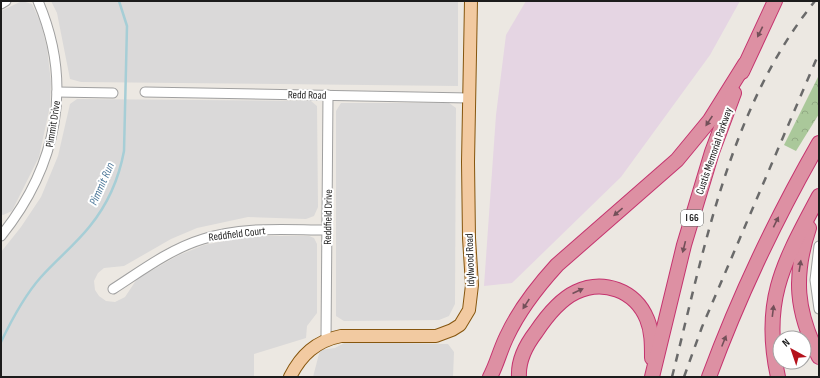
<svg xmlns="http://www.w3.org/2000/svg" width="820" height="378" font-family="'Sofia Sans Condensed',sans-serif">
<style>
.residential{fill:#dad9d9}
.railway{fill:#e5d5e3}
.forest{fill:url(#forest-crowns)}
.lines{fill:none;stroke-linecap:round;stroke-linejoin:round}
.stream{stroke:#a6ced6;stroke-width:2.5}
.minor-casing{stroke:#a0a0a0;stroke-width:11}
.major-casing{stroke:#86560e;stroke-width:14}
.highway-casing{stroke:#c5346f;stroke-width:16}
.minor{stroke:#fff;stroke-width:9}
.major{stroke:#f2caa1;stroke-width:12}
.highway{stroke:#dd90a3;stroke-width:14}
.rail{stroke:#6a6a6a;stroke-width:2.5;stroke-dasharray:8 8;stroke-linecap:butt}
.oneway{fill:#735059}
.labels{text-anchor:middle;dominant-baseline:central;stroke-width:4;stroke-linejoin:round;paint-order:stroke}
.shield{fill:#fff;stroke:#606060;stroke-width:1}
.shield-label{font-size:10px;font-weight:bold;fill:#1c1c1c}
.street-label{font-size:11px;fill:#1c1c1c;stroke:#fff}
.water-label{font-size:12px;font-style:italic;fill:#4f799a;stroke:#fff}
</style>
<defs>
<pattern id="forest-crowns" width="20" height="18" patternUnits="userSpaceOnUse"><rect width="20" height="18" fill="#aac89a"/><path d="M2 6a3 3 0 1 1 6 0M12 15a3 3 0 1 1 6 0" fill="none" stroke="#92ab84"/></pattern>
</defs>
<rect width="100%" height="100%" fill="#ece8e2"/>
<!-- residential -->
<g class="residential">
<polygon points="22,1 32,4 41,24 47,48 51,82 50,106 39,157 12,211 3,215 1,214 1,11"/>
<polygon points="51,1 458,1 458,86 81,82 70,79 57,13"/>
<polygon points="77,99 311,101 317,106 318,207 314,216 306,219 248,217 197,228 171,239 124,266 104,268 98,273 94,281 95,290 99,296 106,301 115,302 125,297 137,279 177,256 204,245 249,236 309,236 314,238 317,244 317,313 307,326 306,338 254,354 254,377 1,377 1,252 21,227 41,197 58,156 70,104"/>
<polygon points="341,103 449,103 456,108 455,304 449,316 439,320 344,321 336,316 336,111"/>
<polygon points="346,342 448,344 454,352 453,377 313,377 320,350 335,348"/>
</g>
<!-- railway -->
<polygon class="railway" points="526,1 740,1 710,55 621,177 512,283 484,286 496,115 506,35"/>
<!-- forest -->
<polygon class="forest" points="819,75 819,114 796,151 784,145"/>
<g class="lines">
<!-- stream -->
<path class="stream" d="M1 342C12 319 24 296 41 277 57 259 75 245 90 226 107 205 119 178 124 151L127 26 119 1"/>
<!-- minor casing -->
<g class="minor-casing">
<g id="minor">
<polyline points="1,4 6,1"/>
<polyline points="57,92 113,93"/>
<polyline points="145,92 469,98"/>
<path d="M1 236C57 166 74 85 38 1"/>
<polyline points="819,246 815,280 819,309"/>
<path d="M113 289C141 271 170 249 203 239 243 226 286 230 327 230"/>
<polyline points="326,339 328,95"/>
</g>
</g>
<!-- major casing -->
<g class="major-casing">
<path id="major" d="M290 377C301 355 316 341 341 336H436L452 330 460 325 469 310 472 285 469 238 468 162 471 1"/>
</g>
<!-- highway casing -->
<g class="highway-casing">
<g id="highway">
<polyline points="742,72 775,1"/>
<path d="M809 228C793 276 796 312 819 357"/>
<path d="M490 377C497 364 500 350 507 336 519 310 537 287 557 265L677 160 710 120 745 64"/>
<path d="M519 377C518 361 526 345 536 332 546 317 559 300 576 292 603 279 635 290 647 319 652 331 652 344 652 358"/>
<polyline points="652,377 684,245 712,152 734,93"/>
<path d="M709 377C739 296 776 218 819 143"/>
<path d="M778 377C761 300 784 262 819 196"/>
</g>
</g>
<!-- minor -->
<use href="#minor" class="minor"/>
<!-- major -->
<use href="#major" class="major"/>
<!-- highway -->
<use href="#highway" class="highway"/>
<!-- rail -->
<g class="rail">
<path d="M672 377C705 247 729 108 815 1"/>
<polyline points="684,377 702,327 819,53"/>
</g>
</g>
<!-- one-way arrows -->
<defs><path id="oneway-solid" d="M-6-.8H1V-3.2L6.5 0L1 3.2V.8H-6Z"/></defs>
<g class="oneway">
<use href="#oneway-solid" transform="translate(760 32) rotate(116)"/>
<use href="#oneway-solid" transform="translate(709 121) rotate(124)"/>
<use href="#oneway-solid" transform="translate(618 212) rotate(140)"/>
<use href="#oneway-solid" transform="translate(776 222) rotate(-64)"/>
<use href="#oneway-solid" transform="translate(684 247) rotate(104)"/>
<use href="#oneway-solid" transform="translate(800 266) rotate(-81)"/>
<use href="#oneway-solid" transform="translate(578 291) rotate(-24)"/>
<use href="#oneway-solid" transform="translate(526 304) rotate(123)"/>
<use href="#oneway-solid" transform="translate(773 311) rotate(-83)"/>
<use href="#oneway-solid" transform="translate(724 341) rotate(-68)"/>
</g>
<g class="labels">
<!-- shield labels -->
<rect class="shield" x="681" y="210" width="22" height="16" rx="3"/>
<g class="shield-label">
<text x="692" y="218">I 66</text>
</g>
<!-- street labels -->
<g class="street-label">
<text transform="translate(307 95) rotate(1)">Redd Road</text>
<text transform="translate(53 124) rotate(-81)">Pimmit Drive</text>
<text transform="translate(714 151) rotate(-71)">Custis Memorial Parkway</text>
<text transform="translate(328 217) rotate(-89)">Reddfield Drive</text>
<text transform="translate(237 234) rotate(-7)">Reddfield Court</text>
<text transform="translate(470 260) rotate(-92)">Idylwood Road</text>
</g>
<!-- water labels -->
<g class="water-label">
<text transform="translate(102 184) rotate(-66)">Pimmit Run</text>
</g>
</g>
<!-- border -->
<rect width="820" height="378" fill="none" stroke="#1c1c1c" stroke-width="4"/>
<!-- north arrow -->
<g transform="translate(792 350) rotate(320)"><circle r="19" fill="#ffffff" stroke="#a4a4a4"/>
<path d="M0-3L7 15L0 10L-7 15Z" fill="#b5121c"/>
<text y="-6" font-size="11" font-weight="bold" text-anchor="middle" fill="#1c1c1c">N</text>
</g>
</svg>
